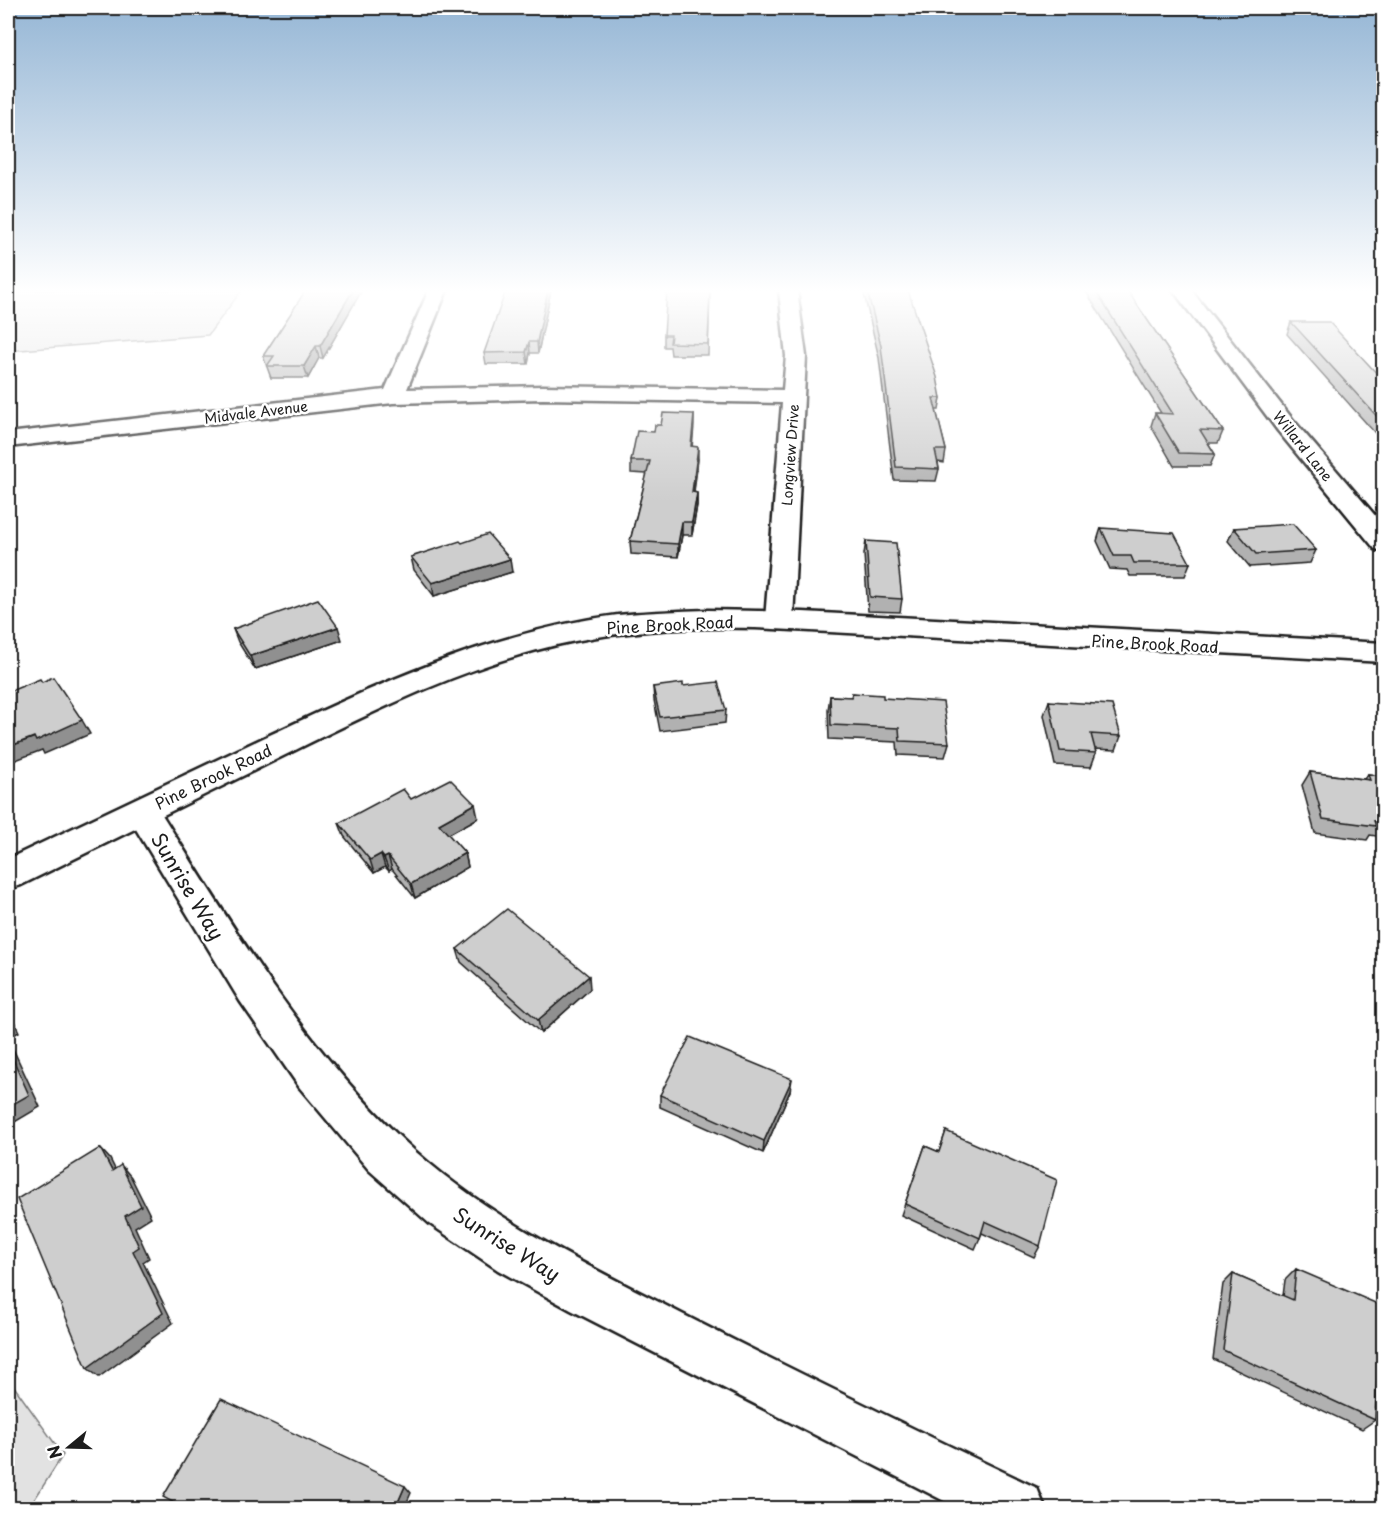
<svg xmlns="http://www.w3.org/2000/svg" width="1391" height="1516" font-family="'Playpen Sans',sans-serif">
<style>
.green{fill:#e2e2e2;stroke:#7f7f7f;stroke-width:1.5}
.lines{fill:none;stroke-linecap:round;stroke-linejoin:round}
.street-casing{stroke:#1c1c1c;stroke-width:5}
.secondary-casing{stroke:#1c1c1c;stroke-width:5}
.street{fill:#fff;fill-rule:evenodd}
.secondary{fill:#fff;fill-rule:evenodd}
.wall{fill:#b1b1b1;stroke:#1c1c1c;stroke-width:1.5}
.shaded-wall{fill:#909090;stroke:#1c1c1c;stroke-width:1.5}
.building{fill:#cecece;stroke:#1c1c1c;stroke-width:1.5}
.labels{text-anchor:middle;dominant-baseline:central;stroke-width:5;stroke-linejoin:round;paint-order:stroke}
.far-street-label{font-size:14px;fill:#1c1c1c;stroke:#fff}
.street-label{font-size:16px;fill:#1c1c1c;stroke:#fff}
.near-street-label{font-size:20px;fill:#1c1c1c;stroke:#fff}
</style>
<rect width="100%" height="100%" fill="#fff"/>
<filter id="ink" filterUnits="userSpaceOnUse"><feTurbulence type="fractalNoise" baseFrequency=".0167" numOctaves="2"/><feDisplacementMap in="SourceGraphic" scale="12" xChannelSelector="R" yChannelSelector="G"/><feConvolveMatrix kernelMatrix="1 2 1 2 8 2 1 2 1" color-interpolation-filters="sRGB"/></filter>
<g filter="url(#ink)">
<!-- green -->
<g class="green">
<polygon points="8,290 242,290 208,335 8,351"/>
<polygon points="8,1378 63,1455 29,1508 8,1508"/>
</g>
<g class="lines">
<!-- street casing -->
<g class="street-casing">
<g id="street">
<polygon points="429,290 447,290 407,389 543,386 783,390 786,356 779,290 797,290 806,356 793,620 789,626 779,629 769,626 765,620 782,403 543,399 393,403 8,447 8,433 385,390"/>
<polygon points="1173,290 1191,290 1294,421 1384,526 1384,551 1375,549 1278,431"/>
<path d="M142 798 154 802C228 919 301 1044 403 1140 483 1216 583 1263 680 1313 798 1373 917 1431 1037 1488L1045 1508H958L571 1310 498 1270 430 1224 369 1170 300 1088 240 1001 125 811 130 802Z"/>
</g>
</g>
<!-- secondary casing -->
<g class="secondary-casing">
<path id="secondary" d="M708 610 803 612 1384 643V662L755 628C695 627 635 629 575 641 466 663 364 716 265 765 184 805 102 845 21 885L8 889V859C86 822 164 785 242 748 361 692 485 632 618 615 648 612 678 611 708 610Z"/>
</g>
<!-- street -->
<use href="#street" class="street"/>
<!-- secondary -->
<use href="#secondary" class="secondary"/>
</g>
<!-- wall -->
<g class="wall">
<polygon points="306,290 362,290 323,358 319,358 308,378 271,378 263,356"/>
<polygon points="551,290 538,353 530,353 528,364 486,364 484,353"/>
<polygon points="710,290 708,355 671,355 670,347 664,347 664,335"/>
<polygon points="863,290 908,290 941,398 939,410 936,410 946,450 944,463 938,462 939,469 936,481 894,480 879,358"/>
<polygon points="1085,290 1127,290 1223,431 1218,443 1208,443 1215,454 1210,466 1174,466 1151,426 1155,413 1161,413"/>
<polygon points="1291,322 1383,380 1383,442 1287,334"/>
<polygon points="694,414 692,446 698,459 694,492 697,493 697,505 692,535 682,535 678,557 631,554 630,541 647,474 631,473 631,461 661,425"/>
<polygon points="1101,528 1190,563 1185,576 1130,576 1127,570 1110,569 1097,541"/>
<polygon points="1234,528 1316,550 1310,563 1250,567 1228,541"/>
<polygon points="866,541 902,599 900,612 868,611 864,554"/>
<polygon points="462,543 512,572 434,596 414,570 411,557"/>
<polygon points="233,629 342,640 255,669 238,642"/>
<polygon points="683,686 726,710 725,723 660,731 654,700 653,687"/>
<polygon points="852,693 883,698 949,743 945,757 898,755 897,742 829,739 828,710 830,696 851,697"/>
<polygon points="1049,701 1121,736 1116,750 1095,749 1096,753 1091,767 1055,765 1044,715"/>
<polygon points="1310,772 1364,779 1368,774 1383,776 1383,837 1370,835 1367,840 1315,833 1302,785"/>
<polygon points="411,799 478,818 448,834 465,853 468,867 415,898 392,869 389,871 385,867 374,873 344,836 339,823"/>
<polygon points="457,949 590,989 541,1033 461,962"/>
<polygon points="790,1091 763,1153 660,1107 660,1095"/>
<polygon points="946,1131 1040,1246 1034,1257 982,1233 975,1249 901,1215 925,1146 939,1152"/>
<polygon points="1296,1269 1375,1420 1362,1429 1213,1359 1223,1284 1233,1274 1283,1296 1285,1280"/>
</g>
<!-- shaded-wall -->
<g class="shaded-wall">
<polygon points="353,290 362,290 323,358 320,346"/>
<polygon points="548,290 551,290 538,353 537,342"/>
<polygon points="529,342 530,353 528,364 526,352"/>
<polygon points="316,346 319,358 308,378 304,366"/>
<polygon points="694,414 694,426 691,459 691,446"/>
<polygon points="698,447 698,459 692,505 692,492"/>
<polygon points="697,493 697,505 692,535 692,522"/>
<polygon points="682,522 682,535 678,557 678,544"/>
<polygon points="510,559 512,572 434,596 432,583"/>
<polygon points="338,627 342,640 255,669 250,656"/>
<polygon points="82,720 90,734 44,754 42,750 8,763 8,747"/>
<polygon points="475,804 478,818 442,838 439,824"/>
<polygon points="465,853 468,867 415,898 411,884"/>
<polygon points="381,854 385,867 374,873 370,860"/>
<polygon points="388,856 392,869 389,871 384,858"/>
<polygon points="589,976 590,989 541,1033 538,1020"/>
<polygon points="8,1008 19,1032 8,1038 40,1107 8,1126"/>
<polygon points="792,1079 790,1091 763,1153 764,1141"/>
<polygon points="100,1148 110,1159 122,1183 112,1171"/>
<polygon points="121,1165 131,1177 151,1217 135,1227 149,1258 143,1262 173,1323 99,1377 87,1368 133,1251 125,1216"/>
<polygon points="405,1486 411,1493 404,1509 395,1509"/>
</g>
<!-- building -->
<g class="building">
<polygon points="306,290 353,290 320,346 316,346 304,366 267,366 274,356 263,356"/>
<polygon points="506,290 548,290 537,342 529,342 526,352 484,353"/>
<polygon points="667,290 710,290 708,344 670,343 671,335 664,335"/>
<polygon points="867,290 908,290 937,377 941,398 933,398 946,450 935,450 939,469 896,467 881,346"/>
<polygon points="1095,290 1127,290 1223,431 1200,430 1215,454 1179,453 1155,413 1173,414"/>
<polygon points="1291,322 1329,322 1383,380 1383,423"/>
<polygon points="663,413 694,414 691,446 698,447 692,492 697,493 692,522 682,522 678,544 630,541 650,461 631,461 637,431 654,432 655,425 661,425"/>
<polygon points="1293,524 1316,550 1256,554 1234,528"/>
<polygon points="1101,528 1174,533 1190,563 1134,563 1131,556 1114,556"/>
<polygon points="488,534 510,559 432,583 411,557 460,541 462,543"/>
<polygon points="866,541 896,543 902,599 870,597"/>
<polygon points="318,599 338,627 250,656 233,629"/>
<polygon points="53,677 82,720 36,741 34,737 8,747 8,692 40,679 42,682"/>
<polygon points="718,682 726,710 660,717 653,687 683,683 683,686"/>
<polygon points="852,693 883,695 883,698 943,702 949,743 900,741 899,728 831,725 830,696 852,697"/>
<polygon points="1049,701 1112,705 1121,736 1091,734 1096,753 1060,751"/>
<polygon points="1310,772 1370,780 1368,774 1383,776 1383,822 1374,821 1376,826 1323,819"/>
<polygon points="450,779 475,804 439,824 465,853 411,884 388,856 384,858 381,854 370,860 339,823 403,789 411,799"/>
<polygon points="507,909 589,976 538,1020 457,949"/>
<polygon points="690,1037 792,1079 764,1141 660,1095"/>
<polygon points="8,1048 29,1095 8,1107"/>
<polygon points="946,1131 1057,1180 1040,1246 985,1221 980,1238 905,1204 925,1146 939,1152"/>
<polygon points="100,1148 112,1171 121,1165 141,1206 125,1216 139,1247 133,1251 163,1313 87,1368 17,1199"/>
<polygon points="1296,1269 1380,1305 1375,1420 1223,1350 1233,1274 1293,1300"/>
<polygon points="221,1399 405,1486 395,1509 185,1509 163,1497"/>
</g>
</g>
<!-- sky -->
<linearGradient id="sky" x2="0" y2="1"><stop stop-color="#95b6d5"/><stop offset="0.58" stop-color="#fff"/><stop offset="1" stop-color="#fff" stop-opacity="0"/></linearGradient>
<rect width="1391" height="502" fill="url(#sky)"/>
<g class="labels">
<!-- far-street labels -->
<g class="far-street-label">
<text transform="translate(256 412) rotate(-7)">Midvale Avenue</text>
<text transform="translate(1303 446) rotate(51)">Willard Lane</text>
<text transform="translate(790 455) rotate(-86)">Longview Drive</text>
</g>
<!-- street labels -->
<g class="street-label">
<text transform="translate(670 624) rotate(-3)">Pine Brook Road</text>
<text transform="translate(1155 643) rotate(3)">Pine Brook Road</text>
<text transform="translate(213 776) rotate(-26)">Pine Brook Road</text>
</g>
<!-- near-street labels -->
<g class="near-street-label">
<text transform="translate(188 886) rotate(59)">Sunrise Way</text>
<text transform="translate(507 1244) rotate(32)">Sunrise Way</text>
</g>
</g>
<!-- margin -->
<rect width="1391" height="1516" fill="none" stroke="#fff" stroke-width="30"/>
<rect x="15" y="15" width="1361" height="1486" fill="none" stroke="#1c1c1c" stroke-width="2" filter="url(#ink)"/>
<!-- north arrow -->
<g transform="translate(69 1447) rotate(251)" stroke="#ffffff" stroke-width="4.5" paint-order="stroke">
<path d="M0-4.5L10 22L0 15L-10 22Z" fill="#1c1c1c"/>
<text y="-9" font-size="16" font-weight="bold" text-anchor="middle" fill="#1c1c1c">N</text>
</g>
</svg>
